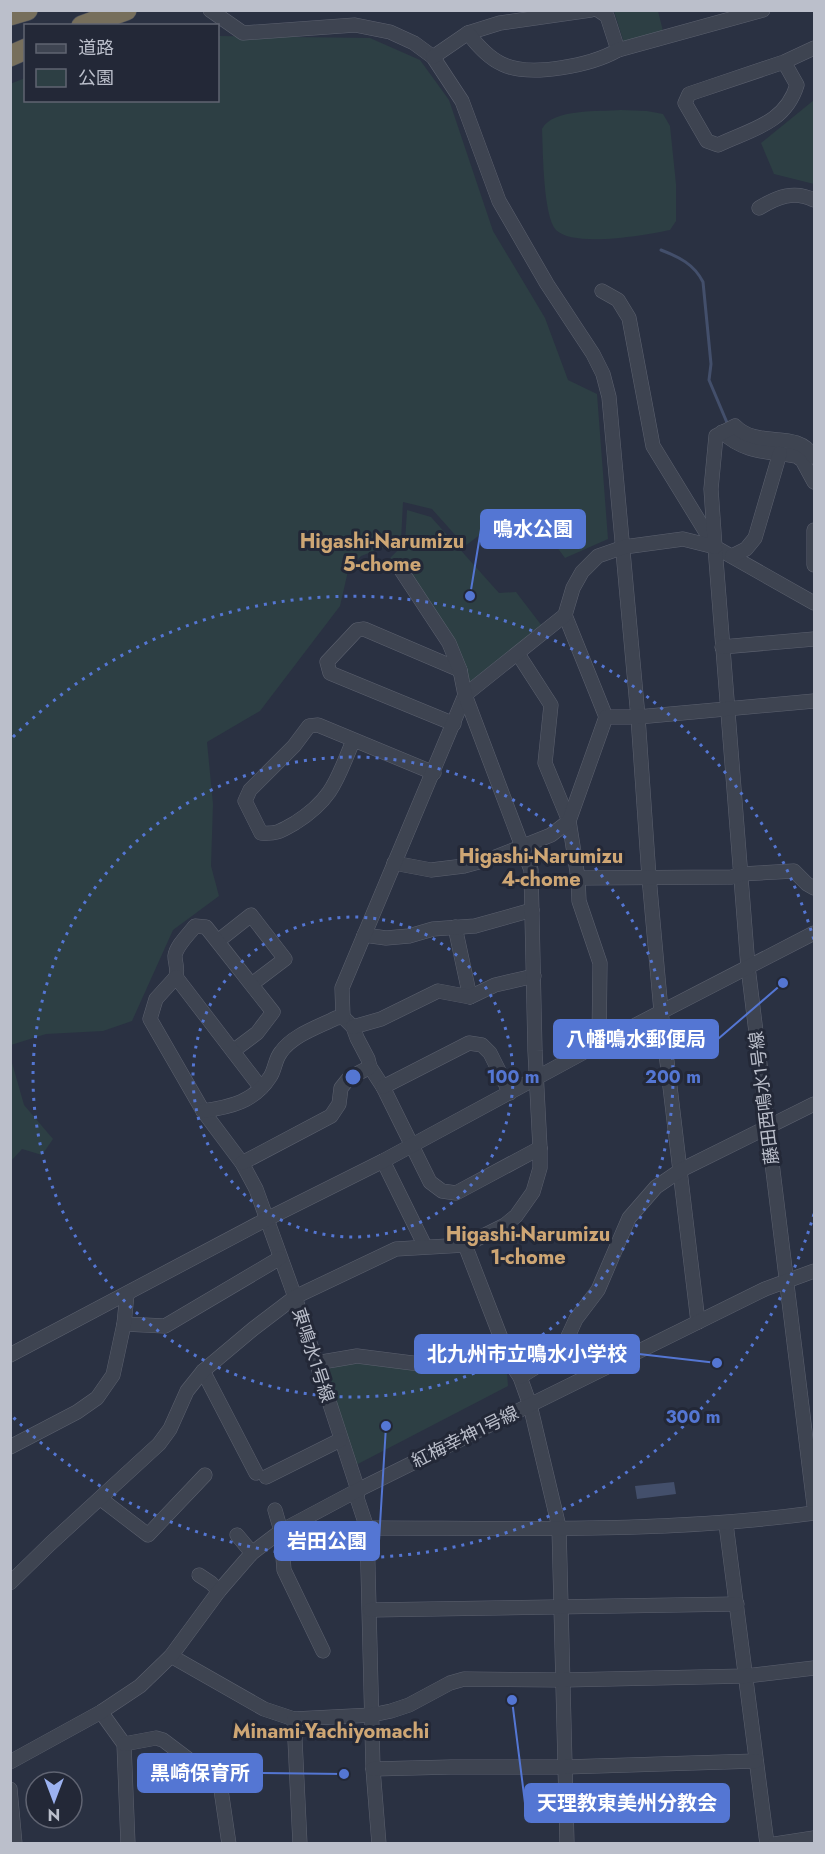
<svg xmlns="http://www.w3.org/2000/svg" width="825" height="1854" font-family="Jost,'Noto Sans JP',sans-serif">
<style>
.green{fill:#2d3f44}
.water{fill:#434f6b}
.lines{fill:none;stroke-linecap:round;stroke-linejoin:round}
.stream{stroke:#434f6b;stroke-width:3}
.minor-casing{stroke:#5c616f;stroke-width:15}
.highway-casing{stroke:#494e5c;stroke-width:22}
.minor{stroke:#3e4451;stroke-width:14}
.highway{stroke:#776f5c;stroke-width:21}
.ring{fill:none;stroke:#5476d3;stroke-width:3;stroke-dasharray:3 6}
.labels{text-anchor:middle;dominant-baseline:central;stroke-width:6;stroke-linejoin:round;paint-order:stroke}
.street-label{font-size:18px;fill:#bbbfcb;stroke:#232837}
.neighbourhood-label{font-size:20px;font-weight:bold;fill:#cea674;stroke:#232837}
.centre{fill:#5476d3;stroke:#232837;stroke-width:3}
.ring-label{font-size:18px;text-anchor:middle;font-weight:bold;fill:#5476d3;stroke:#232837;stroke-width:6;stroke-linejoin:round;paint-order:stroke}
.leader{fill:none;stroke:#5476d3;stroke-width:2}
.callout-dot{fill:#5476d3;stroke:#232837;stroke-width:2}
.callout{fill:#5476d3;stroke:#5476d3;stroke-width:2}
.callout-label{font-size:20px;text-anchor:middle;font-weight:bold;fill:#fff}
</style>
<rect width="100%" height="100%" fill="#2a3142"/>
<!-- green -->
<g class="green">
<polygon points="614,11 658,11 663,31 624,43"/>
<polygon points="218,36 370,38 420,60 449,100 493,231 545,318 568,380 597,394 608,539 565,558 529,509 501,519 465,546 432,509 403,502 401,541 361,556 348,571 340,606 260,711 207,742 213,804 211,866 219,896 173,930 132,1021 103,1031 46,1034 11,1045 10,84 25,78 26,100 218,100"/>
<polygon points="814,100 814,184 774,174 761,143"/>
<path d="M621 110 647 111 663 114 670 126 676 184V221L670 230C647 235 574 248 556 230 543 216 543 150 542 129 553 108 599 112 621 110Z"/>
<polygon points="407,510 431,517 499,593 516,592 542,626 472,683 468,681 443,623 432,604 423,598 402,565 390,558 405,543"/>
<polygon points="10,1056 24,1105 53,1139 42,1155 22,1149 11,1161"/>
<polygon points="353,1363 411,1369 507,1372 508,1386 354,1466 323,1370"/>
</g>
<!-- water -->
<polygon class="water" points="674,1482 676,1494 637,1499 635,1486"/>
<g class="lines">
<!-- stream -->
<path class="stream" d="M661 250C679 257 694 264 703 282L711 364 709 380 728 425"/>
<!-- minor casing -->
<g class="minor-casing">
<g id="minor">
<polyline points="210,10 243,33 355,25 390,32 414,43 433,57 462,101 499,201 547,284 593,354 603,374 609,397 638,717 649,877 661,1011 698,1322"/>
<polyline points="598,10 607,16 618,50"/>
<polyline points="468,33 500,23 591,10"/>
<path d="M433 57 468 33C477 45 489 58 502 64 530 78 592 65 618 50L763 10"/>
<path d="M784 62 797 85C785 124 751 129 718 145L707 141 685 103 689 94 784 62 814 48"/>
<path d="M759 208C777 197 794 190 814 200"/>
<polyline points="602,291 618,300 629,318 653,446 715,547 814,603"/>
<path d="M722 432C745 453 766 451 796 456L802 460 814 482"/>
<polyline points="814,530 814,565"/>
<polyline points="715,547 748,967 814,1505"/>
<polyline points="732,556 746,549 755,538 780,453"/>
<polyline points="565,615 606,717"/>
<polyline points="722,647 814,639"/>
<polyline points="518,654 551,705 545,763 569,821 578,878 579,901 600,963 599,1044"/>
<polyline points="454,724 330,673 327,662 357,630 364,629 460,670"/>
<path d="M353 741C337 779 333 799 295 823 281 831 278 834 261 833L245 801 250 790 294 746 309 726 318 725 434 773"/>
<polyline points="394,863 431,870 464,866 493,858 551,835 569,821 606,717 638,717 814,701"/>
<polyline points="578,878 732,877 741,874 794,871 807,884 814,888"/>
<polyline points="455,927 470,997"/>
<polyline points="364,935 386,938 409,936 433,929 475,926 532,910"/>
<polyline points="218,941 251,915 285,959 252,984"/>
<path d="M176 977C178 966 175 964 175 956 176 946 189 934 195 926L206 927 273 1012 257 1033 233 1051"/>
<polyline points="343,1017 353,1027 357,1038 368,1059 370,1067 383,1087 430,1182 442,1191 456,1193 540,1148"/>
<polyline points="353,1027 381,1019 438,991 470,997 495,985 534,976"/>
<polyline points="383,1087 469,1043 482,1045 490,1053 510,1093"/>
<polyline points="261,1088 176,977 156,999 150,1019 203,1111 242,1163 256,1189 295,1297 358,1490 357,1498 367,1528 373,1769 379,1844"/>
<path d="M203 1111C230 1107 254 1102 270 1077 275 1070 275 1059 281 1052 293 1035 318 1027 336 1018L343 1017 342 988 465 695 565 615 573 588 582 572 598 556 624 547 683 539 715 547 711 489 716 436 735 426C759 450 796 428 814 457"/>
<polyline points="383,1161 425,1246"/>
<polyline points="242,1163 331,1116 339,1104 341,1088 349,1078 370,1067"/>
<polyline points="465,1245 511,1364 520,1377 530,1405 559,1527 567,1844"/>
<polyline points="124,1324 165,1326 280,1258"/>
<polyline points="10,1355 267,1219 383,1161 599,1044 814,933"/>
<polyline points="316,1363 357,1356 420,1364 511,1364"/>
<polyline points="203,1371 256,1473"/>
<polyline points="520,1377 552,1357 565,1343 576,1319 598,1290 629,1218 656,1187 681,1170 814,1104"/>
<polyline points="10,1447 77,1412 97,1398 113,1375 124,1324 127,1294"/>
<polyline points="266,1477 340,1440"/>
<polyline points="101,1499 148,1535 205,1475"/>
<polyline points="275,1510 281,1531 284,1570 323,1651"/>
<polyline points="726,1524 767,1844"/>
<path d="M367 1528C516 1528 667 1533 814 1513"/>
<polyline points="237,1535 252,1553"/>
<polyline points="199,1575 211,1583 219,1591"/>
<polyline points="10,1583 50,1544 159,1444 170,1429 187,1391 203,1371 253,1329 295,1297 396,1249 465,1245 505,1225 516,1216 533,1192 540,1168 540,1148 535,1051 531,870 465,695 460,670 449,643 399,567"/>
<polyline points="370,1610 737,1604"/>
<polyline points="171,1656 264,1709 294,1719 372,1715 391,1711 409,1705 450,1683 464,1679 563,1680 746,1676 814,1668"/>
<polyline points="101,1712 124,1744 128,1844"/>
<polyline points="294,1719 300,1844"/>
<polyline points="124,1744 156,1738 163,1740 220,1783 229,1844"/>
<polyline points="10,1762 101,1712 140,1686 171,1656 219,1591 252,1553 281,1531 358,1490 765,1289 814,1271"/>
<polyline points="373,1769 451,1767 565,1767 756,1761"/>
<polyline points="10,1789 15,1844"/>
<polyline points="775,1844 814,1838"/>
</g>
</g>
<!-- highway casing -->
<g class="highway-casing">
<g id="highway">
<polyline points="10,15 27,10"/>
<polyline points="82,26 126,10"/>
<polyline points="10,56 26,49"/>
</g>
</g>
<!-- minor -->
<use href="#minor" class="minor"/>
<!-- highway -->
<use href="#highway" class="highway"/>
</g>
<!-- distance rings -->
<g class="ring">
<circle cx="353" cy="1077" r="160"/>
<circle cx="353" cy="1077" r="320"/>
<path d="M814 1214A481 481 0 0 1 13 1417M13 737A481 481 0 0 1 814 940"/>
</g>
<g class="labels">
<!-- street labels -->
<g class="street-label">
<text transform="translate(764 1098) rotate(-97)">藤田西鳴水1号線</text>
<text transform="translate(313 1355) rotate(72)">東鳴水1号線</text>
<text transform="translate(465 1437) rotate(-26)">紅梅幸神1号線</text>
</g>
<!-- neighbourhood labels -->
<g class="neighbourhood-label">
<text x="382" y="541">Higashi-Narumizu<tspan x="382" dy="23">5-chome</tspan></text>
<text x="541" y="856">Higashi-Narumizu<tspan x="541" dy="23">4-chome</tspan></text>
<text x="528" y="1234">Higashi-Narumizu<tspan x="528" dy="23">1-chome</tspan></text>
<text x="331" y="1731">Minami-Yachiyomachi</text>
</g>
</g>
<circle cx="353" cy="1077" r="9" class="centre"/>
<g class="ring-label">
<text x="513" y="1083">100 m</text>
<text x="673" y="1083">200 m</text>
<text x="693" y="1423">300 m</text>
</g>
<!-- callouts -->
<path class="leader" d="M470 596L481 529M783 983L718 1039M717 1363L639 1354M386 1426L379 1541M344 1774L262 1773M512 1700L525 1803"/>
<g class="callout-dot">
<circle cx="470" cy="596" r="6"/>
<circle cx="783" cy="983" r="6"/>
<circle cx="717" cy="1363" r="6"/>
<circle cx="386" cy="1426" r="6"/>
<circle cx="344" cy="1774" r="6"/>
<circle cx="512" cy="1700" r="6"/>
</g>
<g class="callout">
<rect x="481" y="510" width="104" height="38" rx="6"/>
<rect x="554" y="1020" width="164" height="38" rx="6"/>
<rect x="415" y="1335" width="224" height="38" rx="6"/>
<rect x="275" y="1522" width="104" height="38" rx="6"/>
<rect x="138" y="1754" width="124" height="38" rx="6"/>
<rect x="525" y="1784" width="204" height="38" rx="6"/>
</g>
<g class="callout-label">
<text x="533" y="536">鳴水公園</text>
<text x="636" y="1046">八幡鳴水郵便局</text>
<text x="527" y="1361">北九州市立鳴水小学校</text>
<text x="327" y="1548">岩田公園</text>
<text x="200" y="1780">黒崎保育所</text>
<text x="627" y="1810">天理教東美州分教会</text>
</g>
<!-- border -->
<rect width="825" height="1854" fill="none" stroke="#bbbfcb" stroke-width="24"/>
<!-- legend -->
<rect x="24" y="24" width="195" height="78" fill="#232837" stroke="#606472" stroke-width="1.5"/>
<rect x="36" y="44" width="30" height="9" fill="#3e4451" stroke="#606472" stroke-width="1.5"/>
<text x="78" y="54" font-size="18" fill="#bbbfcb">道路</text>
<rect x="36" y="69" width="30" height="18" fill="#2d3f44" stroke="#606472" stroke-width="1.5"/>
<text x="78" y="84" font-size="18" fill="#bbbfcb">公園</text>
<!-- north arrow -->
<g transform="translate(54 1800) rotate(180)"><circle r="28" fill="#232837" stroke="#606472" stroke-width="1.5"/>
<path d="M0-4.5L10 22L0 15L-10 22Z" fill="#9cb2f0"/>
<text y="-9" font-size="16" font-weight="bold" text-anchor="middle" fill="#bbbfcb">N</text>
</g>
</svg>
